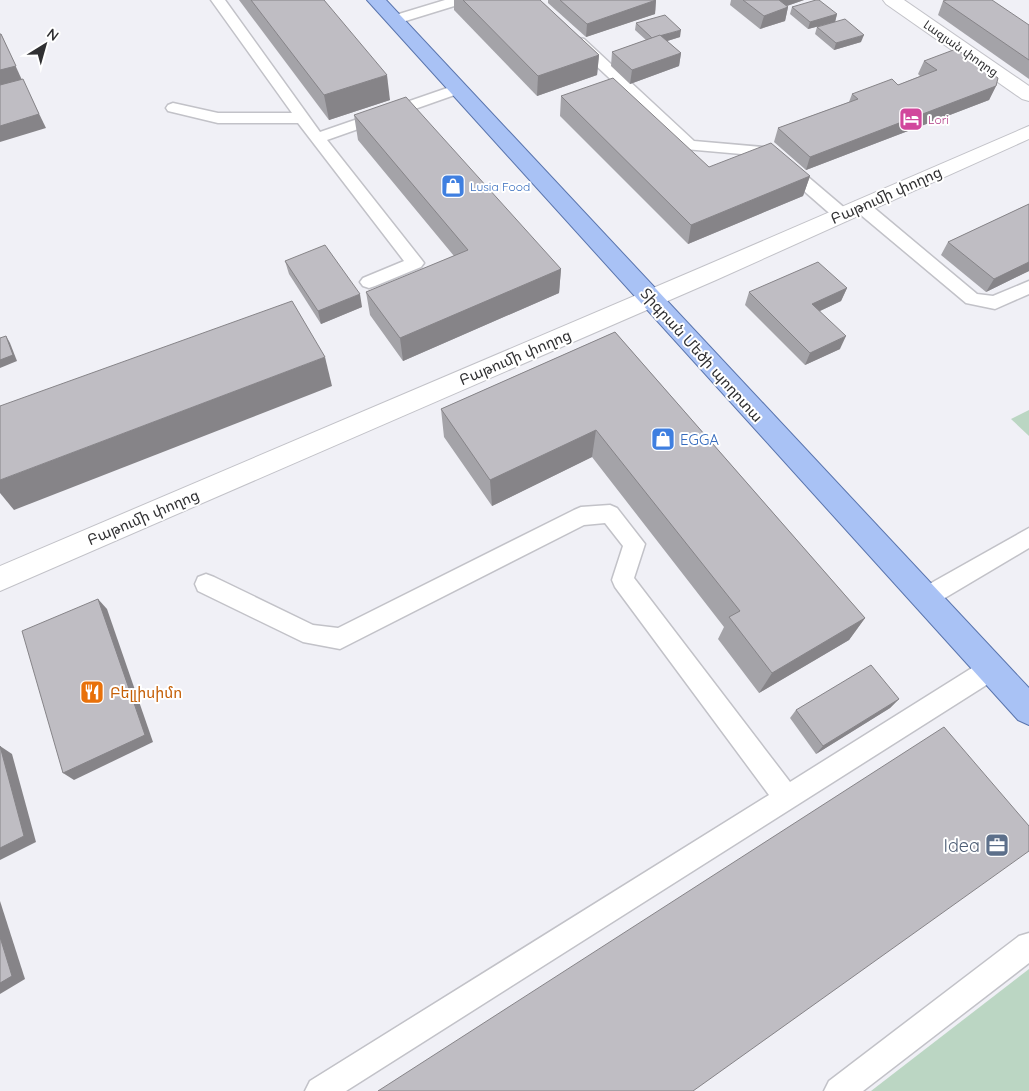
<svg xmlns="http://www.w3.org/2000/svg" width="1029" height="1091" font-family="Quicksand,'Noto Sans Armenian',sans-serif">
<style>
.green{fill:#bbd6c3}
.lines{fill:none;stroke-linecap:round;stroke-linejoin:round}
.service-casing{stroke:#c2c2c8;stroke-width:3}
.minor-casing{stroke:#c2c2c8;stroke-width:2}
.primary-casing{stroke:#5974ad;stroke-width:2}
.service{fill:#fff;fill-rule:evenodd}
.minor{fill:#fff;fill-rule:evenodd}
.primary{fill:#a9c2f5;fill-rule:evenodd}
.wall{fill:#a4a3a8}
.shaded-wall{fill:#868488}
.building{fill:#bfbdc3;stroke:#868488}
.labels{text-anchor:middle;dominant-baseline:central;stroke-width:4;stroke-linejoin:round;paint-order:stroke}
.far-street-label{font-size:12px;fill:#303032;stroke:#fff}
.far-hotel-label{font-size:12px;fill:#b23c85;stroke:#fff;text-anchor:start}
.far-shop-label{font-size:12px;fill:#366cbe;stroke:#fff;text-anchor:start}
.street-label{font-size:15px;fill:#303032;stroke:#fff}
.shop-label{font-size:15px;fill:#366cbe;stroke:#fff;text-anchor:start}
.food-label{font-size:15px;fill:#c56008;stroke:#fff;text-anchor:start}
.near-service-label{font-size:18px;fill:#4e5e75;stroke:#fff;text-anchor:end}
</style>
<rect width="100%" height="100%" fill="#f0f0f6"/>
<!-- green -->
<g class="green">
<polygon points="1029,410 1029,436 1011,419"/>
<polygon points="1029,969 1029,1091 871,1091"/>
</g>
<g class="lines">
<!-- service casing -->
<g class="service-casing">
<g id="service">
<polygon points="211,0 225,0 320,132 453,86 463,86 465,89 463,92 327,140 421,259 424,263 421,267 375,286 369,288 363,286 360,282 363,278 404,261 298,123 218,123 168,111 166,108 168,105 173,103 218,113 292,113"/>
<polygon points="445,0 466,0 464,3 399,23 394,24 387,20 389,17"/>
<polygon points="579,38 584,39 694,141 774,148 847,210 849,214 847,218 841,219 835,218 764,156 685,149 574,45 572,42"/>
<polygon points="861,201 867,202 977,294 993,296 1029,281 1029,294 995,309 966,303 855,210 853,206 855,202"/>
<polygon points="610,505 617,508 645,544 634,578 790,782 983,661 991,658 999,661 1003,669 999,677 346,1091 305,1091 310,1081 769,795 615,587 612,580 623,546 605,523 584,525 340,649 303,642 198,591 195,584 198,577 206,574 214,577 313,625 338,628 574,510 581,507"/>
<polygon points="1029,528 1029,548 933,605 925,608 917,605 914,598 917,591"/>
<polygon points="1029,933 1029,963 863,1091 824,1091 829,1081 1019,936"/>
</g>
</g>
<!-- minor casing -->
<g class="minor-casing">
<g id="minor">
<polygon points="883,0 904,0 1029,86 1029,101 1022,99 886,4"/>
<polygon points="1029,126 1029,139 716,280 0,591 0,566 700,268"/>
</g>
</g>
<!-- primary casing -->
<g class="primary-casing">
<polygon id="primary" points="367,0 386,0 1029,688 1029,725 1018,720"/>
</g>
<!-- service -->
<use href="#service" class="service"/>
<!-- minor -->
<use href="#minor" class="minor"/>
<!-- primary -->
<use href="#primary" class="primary"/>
</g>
<!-- wall -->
<g class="wall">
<polygon points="239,0 324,0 390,100 329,120"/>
<polygon points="454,0 540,0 599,55 597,75 537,96 454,10"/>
<polygon points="548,0 656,0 655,14 586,37 548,3"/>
<polygon points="731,0 804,0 787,6 788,7 785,21 760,29 730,5"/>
<polygon points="943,1 1029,25 1029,79 938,15"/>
<polygon points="792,7 837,14 835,22 808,29 790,14"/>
<polygon points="636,23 680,37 667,41 681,53 679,66 630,84 611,66 612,52 646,40 635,30"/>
<polygon points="817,27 861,42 834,50 815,34"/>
<polygon points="924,61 996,86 989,100 806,170 774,142 778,128 849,102 852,94 898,85 920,76 918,74"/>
<polygon points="561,96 709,167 810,176 803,196 688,244 560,116"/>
<polygon points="354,115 561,269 559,293 403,361 370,315 366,292 454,256 358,140"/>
<polygon points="1029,204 1029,271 986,292 941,255 948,242"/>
<polygon points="285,261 362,307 321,324 289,274"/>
<polygon points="847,288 841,301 820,311 840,349 805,365 745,305 749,292"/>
<polygon points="615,332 865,618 849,640 759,693 718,639 724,627 592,457 492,506 444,437 441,409"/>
<polygon points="899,699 890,708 816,754 790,718 796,710"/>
</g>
<!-- shaded-wall -->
<g class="shaded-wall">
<polygon points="656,0 655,14 586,37 587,24"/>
<polygon points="775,0 804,0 772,11"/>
<polygon points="788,7 785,21 760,29 764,16"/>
<polygon points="837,14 835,22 808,29 810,22"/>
<polygon points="681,30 680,37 651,46 652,38"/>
<polygon points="1,34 22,80 0,86 0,70"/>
<polygon points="864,35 861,42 834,50 836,43"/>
<polygon points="681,53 679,66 630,84 632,70"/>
<polygon points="599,55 597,75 537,96 538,76"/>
<polygon points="387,75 390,100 329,120 324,95"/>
<polygon points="996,86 989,100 806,170 810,157"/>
<polygon points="29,93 46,128 0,142 0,126"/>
<polygon points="810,176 803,196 688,244 691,225"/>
<polygon points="1029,262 1029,271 986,292 994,279"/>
<polygon points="561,269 559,293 403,361 400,338"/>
<polygon points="847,288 841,301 807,317 812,304"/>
<polygon points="360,294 362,307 321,324 318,311"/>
<polygon points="6,336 10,343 17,361 0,368 0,360"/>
<polygon points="846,336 840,349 805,365 810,353"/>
<polygon points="325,357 332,386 14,510 0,493 0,480"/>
<polygon points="596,430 592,457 492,506 490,480"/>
<polygon points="98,599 107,609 153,742 74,780 63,773"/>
<polygon points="865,618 849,640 759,693 772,673"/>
<polygon points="899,699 890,708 816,754 823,746"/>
<polygon points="0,746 12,754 36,842 0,860"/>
<polygon points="0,901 25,979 0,994"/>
</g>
<!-- building -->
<g class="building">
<polygon points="251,0 324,0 387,75 324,95"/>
<polygon points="463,0 540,0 599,55 538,76"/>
<polygon points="560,0 656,0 587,24"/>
<polygon points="743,0 779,0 788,7 764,16"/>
<polygon points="816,0 819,0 837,14 810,22 792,7"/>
<polygon points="947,0 992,0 1029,25 1029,60 943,1"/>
<polygon points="665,15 681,30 652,38 636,23"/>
<polygon points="845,19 864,35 836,43 817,27"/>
<polygon points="0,34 1,34 16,66 0,70"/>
<polygon points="660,35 681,53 632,70 612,52"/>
<polygon points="956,49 998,78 996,86 810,157 778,128 858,99 852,94 892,79 898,85 937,70 924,61"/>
<polygon points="613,78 709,167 771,143 810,176 691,225 561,96"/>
<polygon points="23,79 39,114 0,126 0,85"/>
<polygon points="406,97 561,269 400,338 366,292 468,250 354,115"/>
<polygon points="1029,204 1029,262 994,279 948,242"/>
<polygon points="325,245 360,294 318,311 285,261"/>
<polygon points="818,262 847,288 812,304 846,336 810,353 749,292"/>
<polygon points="292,301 325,357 0,480 0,406"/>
<polygon points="615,332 865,618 772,673 729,617 740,611 596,430 490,480 441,409"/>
<polygon points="6,336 13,355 0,360 0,338"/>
<polygon points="98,599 145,735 63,773 22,631"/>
<polygon points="871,665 899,699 823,746 796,710"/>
<polygon points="944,727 1029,826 1029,851 693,1091 378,1091"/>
<polygon points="0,746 24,836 0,848"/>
<polygon points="0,937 12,976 0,983"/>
</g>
<!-- icons -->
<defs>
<g id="hotel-square" transform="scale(1.25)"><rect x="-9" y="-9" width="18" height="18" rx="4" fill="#d1479c" stroke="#fff"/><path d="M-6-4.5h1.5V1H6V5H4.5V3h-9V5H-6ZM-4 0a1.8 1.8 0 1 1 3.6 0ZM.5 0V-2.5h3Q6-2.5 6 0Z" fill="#fff"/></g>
<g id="shop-square" transform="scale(1.25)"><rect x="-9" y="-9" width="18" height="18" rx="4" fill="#3f7fe0" stroke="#fff"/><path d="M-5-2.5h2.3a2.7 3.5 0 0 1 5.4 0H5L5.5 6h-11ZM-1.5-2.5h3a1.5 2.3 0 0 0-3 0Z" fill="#fff"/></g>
<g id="restaurant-square" transform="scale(1.25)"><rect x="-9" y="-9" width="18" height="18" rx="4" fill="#e8710a" stroke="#fff"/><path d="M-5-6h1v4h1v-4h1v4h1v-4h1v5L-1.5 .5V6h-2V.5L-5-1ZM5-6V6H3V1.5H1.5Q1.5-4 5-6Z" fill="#fff"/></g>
<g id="office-square" transform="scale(1.25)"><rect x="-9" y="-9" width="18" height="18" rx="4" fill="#5c6f8a" stroke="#fff"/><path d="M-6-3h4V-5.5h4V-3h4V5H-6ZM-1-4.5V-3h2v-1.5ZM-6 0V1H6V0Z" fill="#fff"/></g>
</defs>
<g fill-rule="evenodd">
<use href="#hotel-square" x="911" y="119"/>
<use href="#shop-square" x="453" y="186"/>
<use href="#shop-square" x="663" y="439"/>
<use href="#restaurant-square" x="92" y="692"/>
<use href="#office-square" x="997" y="845"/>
</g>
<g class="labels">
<!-- far-street labels -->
<g class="far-street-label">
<text transform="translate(961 48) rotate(35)">Լազյան փողոց</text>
</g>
<!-- far-hotel labels -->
<g class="far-hotel-label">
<text x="928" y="119">Lori</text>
</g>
<!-- far-shop labels -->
<g class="far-shop-label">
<text x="470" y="186">Lusia Food</text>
</g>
<!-- street labels -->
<g class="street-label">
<text transform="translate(886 195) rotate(-24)">Բաթումի փողոց</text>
<text transform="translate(702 355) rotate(48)">Տիգրան Մեծի պողոտա</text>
<text transform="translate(515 357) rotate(-23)">Բաթումի փողոց</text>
<text transform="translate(143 517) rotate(-23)">Բաթումի փողոց</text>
</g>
<!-- shop labels -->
<g class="shop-label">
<text x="680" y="439">EGGA</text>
</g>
<!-- food labels -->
<g class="food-label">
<text x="110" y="692">Բելլիսիմո</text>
</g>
<!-- near-service labels -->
<g class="near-service-label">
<text x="980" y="845">Idea</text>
</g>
</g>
<!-- north arrow -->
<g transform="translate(45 45) rotate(37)" stroke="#ffffff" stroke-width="4" paint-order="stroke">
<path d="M0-4L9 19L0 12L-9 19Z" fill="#303032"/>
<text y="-8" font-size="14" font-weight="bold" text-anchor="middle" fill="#303032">N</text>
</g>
</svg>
